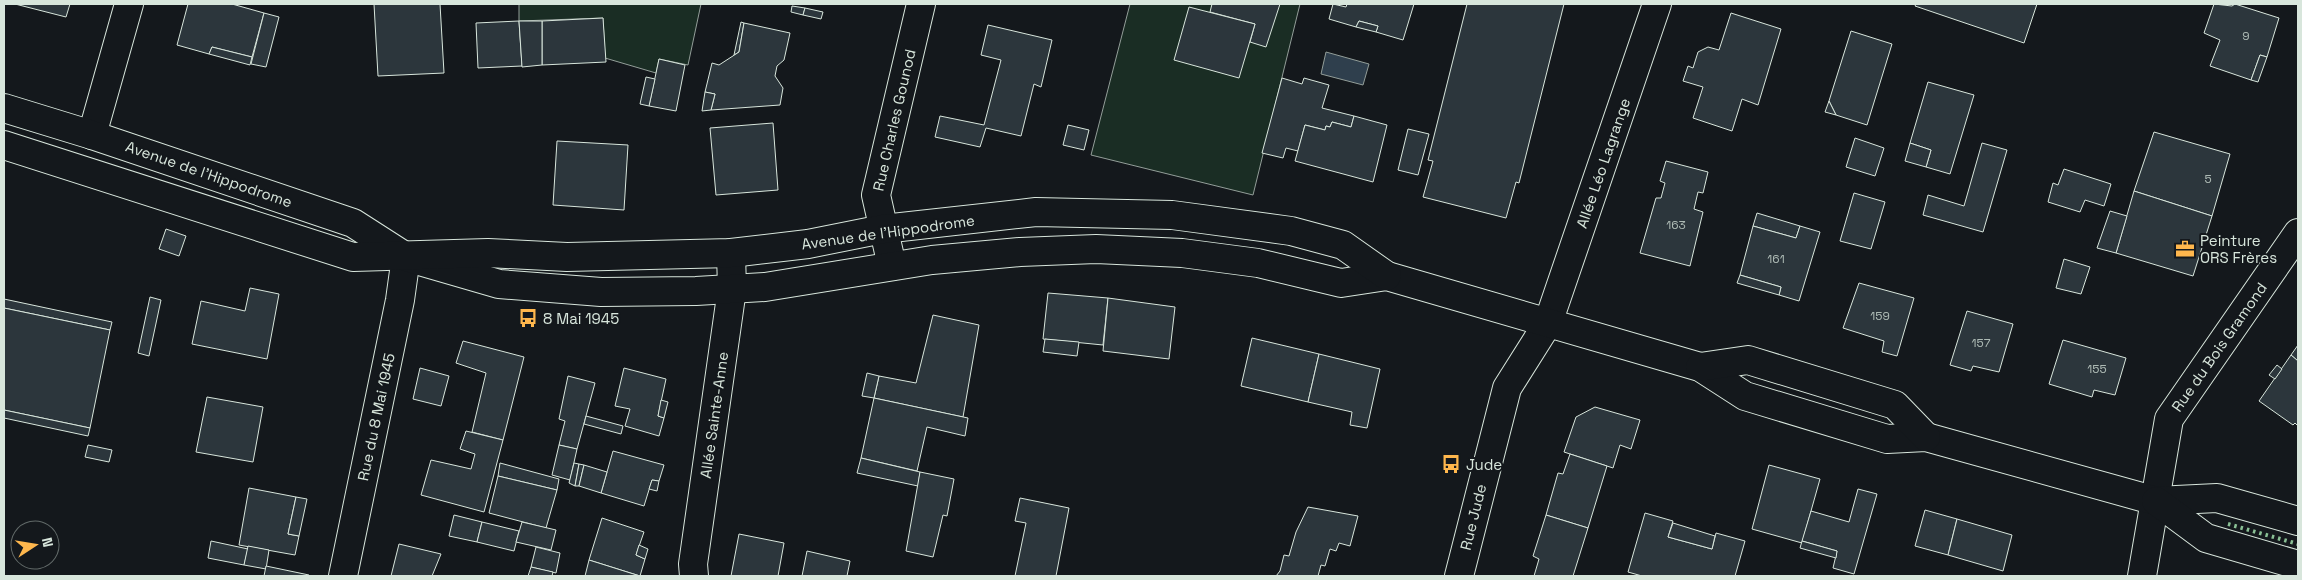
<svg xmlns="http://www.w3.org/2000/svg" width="2302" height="580" font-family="'Space Grotesk',sans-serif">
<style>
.green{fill:#1a2d24;stroke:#939e99}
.water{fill:#2f3f4d;stroke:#939e99}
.building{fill:#2c363c;stroke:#d8e6dc}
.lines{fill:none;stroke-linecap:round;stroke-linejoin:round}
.street-casing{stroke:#d8e6dc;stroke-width:30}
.secondary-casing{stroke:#d8e6dc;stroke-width:30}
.street{stroke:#14181c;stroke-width:28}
.secondary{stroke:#14181c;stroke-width:28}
.hedge{stroke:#8ac095;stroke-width:4;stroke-dasharray:2.5 4;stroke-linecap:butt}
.labels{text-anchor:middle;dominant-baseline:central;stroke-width:4;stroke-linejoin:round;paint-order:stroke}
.number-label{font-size:12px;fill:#adbab4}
.street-label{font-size:15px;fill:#d8e6dc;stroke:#14181c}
.poi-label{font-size:15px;fill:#d8e6dc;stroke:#14181c;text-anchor:start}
</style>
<rect width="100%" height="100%" fill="#14181c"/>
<!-- green -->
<g class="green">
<polygon points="519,4 701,4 688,65 659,59 656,73 605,58 603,18 519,21"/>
<polygon points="1130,4 1300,4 1253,195 1091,155"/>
</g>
<!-- water -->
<polygon class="water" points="1326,52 1369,64 1363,85 1321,74"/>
<!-- building -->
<g class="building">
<polygon points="15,4 70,4 66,17"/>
<polygon points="188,4 232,4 264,13 252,57 212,47 209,54 177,45"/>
<polygon points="374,4 440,4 444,73 378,76"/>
<polygon points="1212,4 1280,4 1266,47 1250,42 1255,24 1210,12"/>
<polygon points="1333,4 1346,7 1347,4 1414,4 1403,40 1376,32 1378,26 1359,21 1356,27 1329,19"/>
<polygon points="1467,4 1564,4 1519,183 1516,182 1506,218 1423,197 1433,161 1428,160"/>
<polygon points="1916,4 2037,4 2024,43 1915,6"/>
<polygon points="2214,4 2232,6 2235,4 2279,18 2267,57 2260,55 2251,80 2210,66 2220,40 2204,33"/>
<polygon points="792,6 805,8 803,15 791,12"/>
<polygon points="1189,7 1255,24 1239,78 1174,60"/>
<polygon points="805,8 823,12 821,19 803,15"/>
<polygon points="264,13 279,17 266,67 251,64"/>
<polygon points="1731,13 1781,29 1758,105 1742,99 1732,131 1693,118 1703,87 1683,81 1688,66 1693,68 1698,52 1708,47 1719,50"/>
<polygon points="603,18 606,62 542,65 542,21"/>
<polygon points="519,21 522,66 478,68 476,23"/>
<polygon points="519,21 542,21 542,65 522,67"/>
<polygon points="1359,21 1378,26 1376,32 1356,27"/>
<polygon points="741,22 744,23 739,52 734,55"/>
<polygon points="744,23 790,33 784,60 777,66 775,76 783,88 780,105 711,110 715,94 705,92 712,63 719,65 739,52"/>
<polygon points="988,25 1052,40 1041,87 1034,84 1021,136 986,128 980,147 935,137 940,116 984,125 1001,60 981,55"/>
<polygon points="1851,31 1892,44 1867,125 1836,115 1829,101"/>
<polygon points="212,47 252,57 250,65 209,54"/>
<polygon points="2260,55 2267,57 2258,82 2251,80"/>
<polygon points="659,59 685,65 676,111 649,106"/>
<polygon points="646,77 655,79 649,106 640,104"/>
<polygon points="1282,78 1302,84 1304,78 1329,85 1322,108 1354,116 1351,127 1332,122 1330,127 1326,126 1325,130 1305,125 1298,151 1286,148 1283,158 1262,153"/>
<polygon points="1928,82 1974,95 1950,174 1926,167 1931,150 1910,143"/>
<polygon points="705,92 715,94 711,110 702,111"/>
<polygon points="1829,101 1836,115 1825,112"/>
<polygon points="1354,116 1387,125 1373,182 1295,161 1305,125 1325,130 1326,126 1330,127 1332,122 1351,127"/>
<polygon points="773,123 778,190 716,195 710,128"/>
<polygon points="1068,125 1089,130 1084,150 1063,145"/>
<polygon points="1408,129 1429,134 1418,175 1398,170"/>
<polygon points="2154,132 2230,154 2212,216 2134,191"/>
<polygon points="1855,138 1884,148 1875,176 1846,167"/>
<polygon points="557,141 628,145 624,210 553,205"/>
<polygon points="1910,143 1931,150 1926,167 1905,161"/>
<polygon points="1982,143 2007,150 1983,232 1923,215 1928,195 1964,206"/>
<polygon points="1666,161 1708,172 1703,193 1698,192 1694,209 1703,212 1690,266 1640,253 1656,198 1661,198 1665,183 1660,181"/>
<polygon points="2064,169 2111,184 2104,206 2085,200 2080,212 2048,202 2053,183 2058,185"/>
<polygon points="2134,191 2212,216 2193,276 2116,253"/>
<polygon points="1854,193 1885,202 1871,249 1840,241"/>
<polygon points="2110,211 2127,216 2116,253 2097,248"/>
<polygon points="1757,213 1800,226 1796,238 1753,226"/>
<polygon points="1753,226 1796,238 1800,226 1820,232 1799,301 1779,295 1781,287 1740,275"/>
<polygon points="166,229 186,236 179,256 159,249"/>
<polygon points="2064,259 2090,267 2081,294 2056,288"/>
<polygon points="1740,275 1781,287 1779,295 1737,283"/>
<polygon points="1859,283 1914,298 1897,356 1882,352 1884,341 1843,328"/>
<polygon points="250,288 279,294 267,359 192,344 201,301 245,311"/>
<polygon points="1048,293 1108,298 1103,345 1043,339"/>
<polygon points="150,297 161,300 149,356 138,353"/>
<polygon points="1108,298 1175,307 1169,359 1103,351"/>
<polygon points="4,299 112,322 110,330 4,308"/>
<polygon points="4,308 110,330 90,428 4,410"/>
<polygon points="1967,311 2013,324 1999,372 1973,366 1971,371 1950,365"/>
<polygon points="933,315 979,325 963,417 874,398 879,376 916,383"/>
<polygon points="1252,338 1319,354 1308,402 1241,386"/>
<polygon points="1045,339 1079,342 1077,356 1043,352"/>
<polygon points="2063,340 2126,358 2115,395 2094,390 2092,397 2049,384"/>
<polygon points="463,341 524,357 503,440 472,432 486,373 456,363"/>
<polygon points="2298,345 2298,361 2291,355"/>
<polygon points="1319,354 1380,369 1367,428 1350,425 1352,412 1308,402"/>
<polygon points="2291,355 2298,361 2298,426 2295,423 2293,425 2259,401"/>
<polygon points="2277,365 2282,369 2275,379 2269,375"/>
<polygon points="420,368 449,376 441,406 413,399"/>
<polygon points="624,368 666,379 658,416 664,418 659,436 625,426 630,409 615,406"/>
<polygon points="867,373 879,376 874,398 862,396"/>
<polygon points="568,376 595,383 577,449 559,445 565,421 559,419"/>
<polygon points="207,397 263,407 253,462 196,452"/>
<polygon points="874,398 968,418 965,436 927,427 917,471 861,458"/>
<polygon points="661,400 668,402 664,418 658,416"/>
<polygon points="1595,407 1640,420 1631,449 1620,445 1613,468 1564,452 1576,417"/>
<polygon points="4,410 90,428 88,436 4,418"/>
<polygon points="586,416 623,426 621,434 584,424"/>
<polygon points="466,431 503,440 484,512 421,495 431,460 471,469 475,454 460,449"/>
<polygon points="88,445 112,450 109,462 85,457"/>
<polygon points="559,445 577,449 570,480 552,475"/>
<polygon points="613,451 664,465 659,481 652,480 644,506 601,493"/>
<polygon points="1570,454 1607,466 1588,528 1546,515 1558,473 1563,474"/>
<polygon points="861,458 920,472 918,486 857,473"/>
<polygon points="500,463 559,479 557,490 498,476"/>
<polygon points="574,463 579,464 575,486 569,483"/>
<polygon points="579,464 584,465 579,486 575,486"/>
<polygon points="584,465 607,472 601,493 579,486"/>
<polygon points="1769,465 1820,479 1802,543 1752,529"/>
<polygon points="920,472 954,479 947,516 943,515 933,557 906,551"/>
<polygon points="498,476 557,490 546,528 489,513"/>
<polygon points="652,480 659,481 657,491 649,489"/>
<polygon points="249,488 296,497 288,534 299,536 295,555 239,545"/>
<polygon points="1858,489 1877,494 1854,574 1833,568 1837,551 1802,541 1811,511 1849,522"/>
<polygon points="296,497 307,499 299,536 288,534"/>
<polygon points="1020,498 1069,508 1056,576 1015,576 1026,523 1015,521"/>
<polygon points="1308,507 1358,516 1350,546 1339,543 1336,551 1330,549 1325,566 1321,565 1318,576 1276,576 1280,571 1284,555 1289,556 1296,532"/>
<polygon points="1925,510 1957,519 1948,555 1915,546"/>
<polygon points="1645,513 1673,521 1668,537 1712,549 1716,533 1745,541 1735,576 1642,576 1628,572"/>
<polygon points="454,515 482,522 477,542 449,536"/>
<polygon points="1546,515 1588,528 1573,576 1534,576 1539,559 1533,556"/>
<polygon points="602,518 644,532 636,555 645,559 640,576 589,560"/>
<polygon points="1957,519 2012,535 2003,571 1948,555"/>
<polygon points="482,522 519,531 514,551 477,542"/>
<polygon points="522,522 556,530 551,550 516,542"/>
<polygon points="1673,523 1715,536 1712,549 1668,537"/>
<polygon points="739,534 784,543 778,576 731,576"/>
<polygon points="211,541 248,549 244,565 208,558"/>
<polygon points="1802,541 1837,551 1836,558 1800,548"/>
<polygon points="399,544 441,554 432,576 391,576"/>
<polygon points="639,545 648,549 645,559 636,555"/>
<polygon points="248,546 269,550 266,569 244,565"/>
<polygon points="536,547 560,553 556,573 531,567"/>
<polygon points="807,551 850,561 847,576 802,576"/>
<polygon points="589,560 640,576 585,576"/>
<polygon points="266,566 309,575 309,576 264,576"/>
<polygon points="531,567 553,572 552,576 528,576"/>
</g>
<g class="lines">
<!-- street casing -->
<g class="street-casing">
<g id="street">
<polyline points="92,135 129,4"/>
<polyline points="892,266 876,195 921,4"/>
<polyline points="343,576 400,300 406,257"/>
<polyline points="694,576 693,564 732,289 731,253"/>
<polyline points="1459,576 1507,388 1548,323 1657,4"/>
<polyline points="2142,576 2169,419 2298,233"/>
</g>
</g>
<!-- secondary casing -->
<g class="secondary-casing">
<g id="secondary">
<polyline points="4,108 92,135 353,223 406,257 499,284 601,292 696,291 765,287 932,260 1020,252 1096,249 1182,253 1258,263 1341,283 1387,276 1700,367 1745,396 1887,439 1926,437 2156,501 2217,498 2298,521"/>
<polyline points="4,145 353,257 488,253 567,257 731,253 808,244 883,229 1036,212 1172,215 1291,231 1343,245 1387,276"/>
<polyline points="1700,367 1748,360 1895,405 1926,437"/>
<polyline points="2156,501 2206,538 2298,565"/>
</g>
</g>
<!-- street -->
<use href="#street" class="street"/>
<!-- secondary -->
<use href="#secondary" class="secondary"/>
<!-- hedge -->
<polyline class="hedge" points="2228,524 2298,544"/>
</g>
<!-- icons -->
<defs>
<g id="office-bare" transform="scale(1.5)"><path d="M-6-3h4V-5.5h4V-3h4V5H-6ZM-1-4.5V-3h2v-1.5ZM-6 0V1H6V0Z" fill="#ffb74d" stroke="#14181c" stroke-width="2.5" paint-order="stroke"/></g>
<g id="bus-bare" transform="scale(1.5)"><path d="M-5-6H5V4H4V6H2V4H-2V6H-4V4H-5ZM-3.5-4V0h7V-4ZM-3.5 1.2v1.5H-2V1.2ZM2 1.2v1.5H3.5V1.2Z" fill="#ffb74d" stroke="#14181c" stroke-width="2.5" paint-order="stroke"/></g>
</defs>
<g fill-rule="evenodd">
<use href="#office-bare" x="2185" y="249"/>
<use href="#bus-bare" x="528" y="318"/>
<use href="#bus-bare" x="1451" y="464"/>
</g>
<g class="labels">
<!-- number labels -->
<g class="number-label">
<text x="2246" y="36">9</text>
<text x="2208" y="179">5</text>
<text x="1676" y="225">163</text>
<text x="1776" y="259">161</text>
<text x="1880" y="316">159</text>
<text x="1981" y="343">157</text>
<text x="2097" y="369">155</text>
</g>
<!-- street labels -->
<g class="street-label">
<text transform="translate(894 120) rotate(-77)">Rue Charles Gounod</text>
<text transform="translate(1603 163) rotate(-71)">Allée Léo Lagrange</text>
<text transform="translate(209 174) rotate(19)">Avenue de l'Hippodrome</text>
<text transform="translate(888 232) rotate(-8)">Avenue de l'Hippodrome</text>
<text transform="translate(2219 347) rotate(-55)">Rue du Bois Gramond</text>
<text transform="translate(714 415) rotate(-82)">Allée Sainte-Anne</text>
<text transform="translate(376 417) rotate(-78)">Rue du 8 Mai 1945</text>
<text transform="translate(1473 517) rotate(-76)">Rue Jude</text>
</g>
<!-- poi labels -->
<g class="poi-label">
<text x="2200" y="240">Peinture<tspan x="2200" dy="17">ORS Frères</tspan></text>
<text x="543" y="318">8 Mai 1945</text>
<text x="1466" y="464">Jude</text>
</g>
</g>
<!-- border -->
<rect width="2302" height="580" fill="none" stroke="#d8e6dc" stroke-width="10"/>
<!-- north arrow -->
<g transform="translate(35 545) rotate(78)"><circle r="24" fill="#14181c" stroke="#626a69"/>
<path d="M0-4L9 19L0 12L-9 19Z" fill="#ffb74d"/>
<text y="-8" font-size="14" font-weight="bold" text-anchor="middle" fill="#d8e6dc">N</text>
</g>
</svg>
